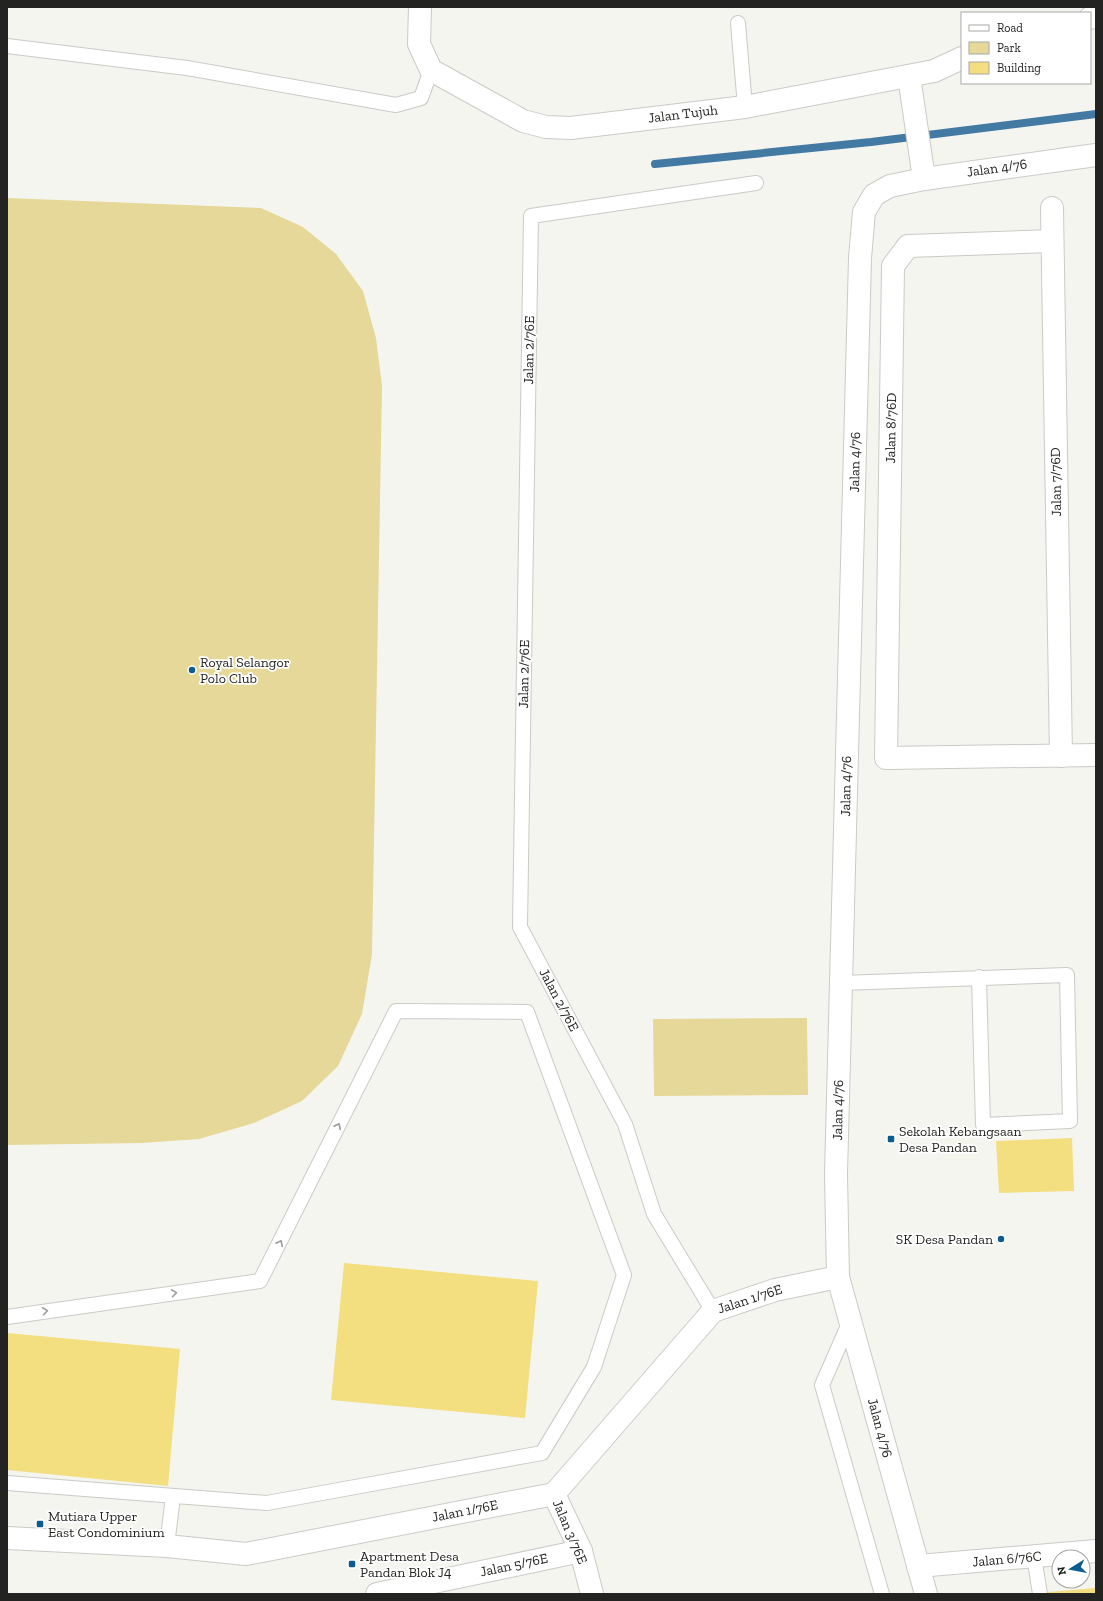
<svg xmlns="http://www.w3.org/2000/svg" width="1103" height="1601" font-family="'Zilla Slab',serif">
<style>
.green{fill:#e5d898}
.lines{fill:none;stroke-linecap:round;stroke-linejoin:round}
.stream{stroke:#427aa4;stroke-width:8}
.building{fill:#f3df7f}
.lane-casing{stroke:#cbcac5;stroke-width:16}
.street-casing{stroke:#cbcac5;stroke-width:24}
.lane{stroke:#fff;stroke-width:14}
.street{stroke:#fff;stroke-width:22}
.oneway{stroke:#9c9c9b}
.poi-dot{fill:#0d5c8f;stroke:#fff;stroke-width:1.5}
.labels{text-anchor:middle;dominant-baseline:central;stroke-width:3.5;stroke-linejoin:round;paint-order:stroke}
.street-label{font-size:14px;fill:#232321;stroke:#fff}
.poi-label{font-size:14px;fill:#232321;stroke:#fff;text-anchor:start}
</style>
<rect width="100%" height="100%" fill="#f5f5f0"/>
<!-- green -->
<g class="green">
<polygon points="7,198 261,208 303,227 336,254 363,291 376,338 382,386 372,954 362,1014 338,1066 302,1101 254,1123 199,1139 142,1143 7,1145"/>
<polygon points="807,1018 808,1095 654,1096 653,1019"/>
</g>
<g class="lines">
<!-- stream -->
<polyline class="stream" points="655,164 871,142 1096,114"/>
</g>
<!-- building -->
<g class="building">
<polygon points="1072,1138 1074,1191 999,1193 996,1141"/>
<polygon points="344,1263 538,1281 525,1418 331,1400"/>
<polygon points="7,1333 180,1349 168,1486 7,1470"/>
<polygon points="1096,1588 1096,1594 1037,1594 1036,1593"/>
</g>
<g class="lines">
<!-- lane casing -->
<g class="lane-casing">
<g id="lane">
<polyline points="738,23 745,107"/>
<polyline points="7,46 187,68 396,105 421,98 431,70"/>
<polyline points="841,983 1067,975 1070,1121 983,1125 979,977"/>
<polyline points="713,1311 654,1214 625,1124 520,927 531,216 756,183"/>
<polyline points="7,1317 260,1281 396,1011 527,1012 624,1275 594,1367 542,1453 267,1503 7,1483"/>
<polyline points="850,1321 822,1385 882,1594"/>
<polyline points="167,1546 173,1496"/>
<polyline points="1034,1556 1040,1594"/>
</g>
</g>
<!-- street casing -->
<g class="street-casing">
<g id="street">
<polyline points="420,7 419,44 431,70 523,121 546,127 571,128 745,107 934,71 962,58"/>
<polyline points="1090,18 1096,17"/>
<polyline points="909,76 924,179"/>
<polyline points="1052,208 1061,756"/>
<polyline points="1052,241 908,246 893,266 886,758 1096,755"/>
<polyline points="554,1494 581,1551 592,1594"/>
<polyline points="7,1538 167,1546 246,1554 554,1494 713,1311 775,1290 838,1277"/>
<polyline points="918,1566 1096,1551"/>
<polyline points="377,1594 581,1551"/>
<polyline points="926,1594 838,1277 836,1174 860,258 864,212 874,195 890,186 924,179 1096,155"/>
</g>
</g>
<!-- lane -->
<use href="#lane" class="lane"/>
<!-- street -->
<use href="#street" class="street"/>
</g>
<!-- one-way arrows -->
<defs><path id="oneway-chevron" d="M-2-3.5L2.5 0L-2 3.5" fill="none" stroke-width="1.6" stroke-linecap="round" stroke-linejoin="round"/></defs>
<g class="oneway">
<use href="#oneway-chevron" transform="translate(338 1126) rotate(-63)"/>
<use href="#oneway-chevron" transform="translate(280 1243) rotate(-63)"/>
<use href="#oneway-chevron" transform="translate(174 1293) rotate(-8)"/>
<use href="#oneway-chevron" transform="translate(45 1311) rotate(-8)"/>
</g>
<!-- markers -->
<g class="poi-dot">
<circle cx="192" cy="670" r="4"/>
<rect x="887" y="1135" width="8" height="8" rx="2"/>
<circle cx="1001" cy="1239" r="4"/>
<rect x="36" y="1520" width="8" height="8" rx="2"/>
<rect x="348" y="1560" width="8" height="8" rx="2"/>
</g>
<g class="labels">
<!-- street labels -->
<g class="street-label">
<text transform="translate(683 114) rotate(-7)">Jalan Tujuh</text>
<text transform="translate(997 168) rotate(-8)">Jalan 4/76</text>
<text transform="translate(529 350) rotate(-89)">Jalan 2/76E</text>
<text transform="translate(891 428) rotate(-89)">Jalan 8/76D</text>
<text transform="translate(855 462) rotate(-89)">Jalan 4/76</text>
<text transform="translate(1056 482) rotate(-91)">Jalan 7/76D</text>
<text transform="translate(524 674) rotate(-89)">Jalan 2/76E</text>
<text transform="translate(846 786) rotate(-89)">Jalan 4/76</text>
<text transform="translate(559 1000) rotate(62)">Jalan 2/76E</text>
<text transform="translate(838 1110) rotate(-89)">Jalan 4/76</text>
<text transform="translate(750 1299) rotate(-18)">Jalan 1/76E</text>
<text transform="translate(880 1428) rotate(75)">Jalan 4/76</text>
<text transform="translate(465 1511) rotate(-11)">Jalan 1/76E</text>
<text transform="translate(570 1532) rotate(67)">Jalan 3/76E</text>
<text transform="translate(1007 1559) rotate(-5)">Jalan 6/76C</text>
<text transform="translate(514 1565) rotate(-12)">Jalan 5/76E</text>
</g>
<!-- poi labels -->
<g class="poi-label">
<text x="200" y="662">Royal Selangor<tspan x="200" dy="16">Polo Club</tspan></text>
<text x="899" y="1131">Sekolah Kebangsaan<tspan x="899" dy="16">Desa Pandan</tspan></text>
<text x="993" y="1239" text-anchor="end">SK Desa Pandan</text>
<text x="48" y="1516">Mutiara Upper<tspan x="48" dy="16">East Condominium</tspan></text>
<text x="360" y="1556">Apartment Desa<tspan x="360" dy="16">Pandan Blok J4</tspan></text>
</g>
</g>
<!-- border -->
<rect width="1103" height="1601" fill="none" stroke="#232321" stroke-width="16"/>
<!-- legend -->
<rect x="961" y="12" width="130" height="72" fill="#ffffff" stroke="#a7a7a6"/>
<rect x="969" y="25" width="20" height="6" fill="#ffffff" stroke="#a7a7a6"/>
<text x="997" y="32" font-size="12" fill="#232321">Road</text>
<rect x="969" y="42" width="20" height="12" fill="#e5d898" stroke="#a7a7a6"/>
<text x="997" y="52" font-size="12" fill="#232321">Park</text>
<rect x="969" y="62" width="20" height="12" fill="#f3df7f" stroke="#a7a7a6"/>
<text x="997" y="72" font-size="12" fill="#232321">Building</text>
<!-- north arrow -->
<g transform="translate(1071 1569) rotate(259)"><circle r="19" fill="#ffffff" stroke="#a7a7a6"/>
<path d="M0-3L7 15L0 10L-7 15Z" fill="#0d5c8f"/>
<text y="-6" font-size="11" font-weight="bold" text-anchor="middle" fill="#232321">N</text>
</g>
</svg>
